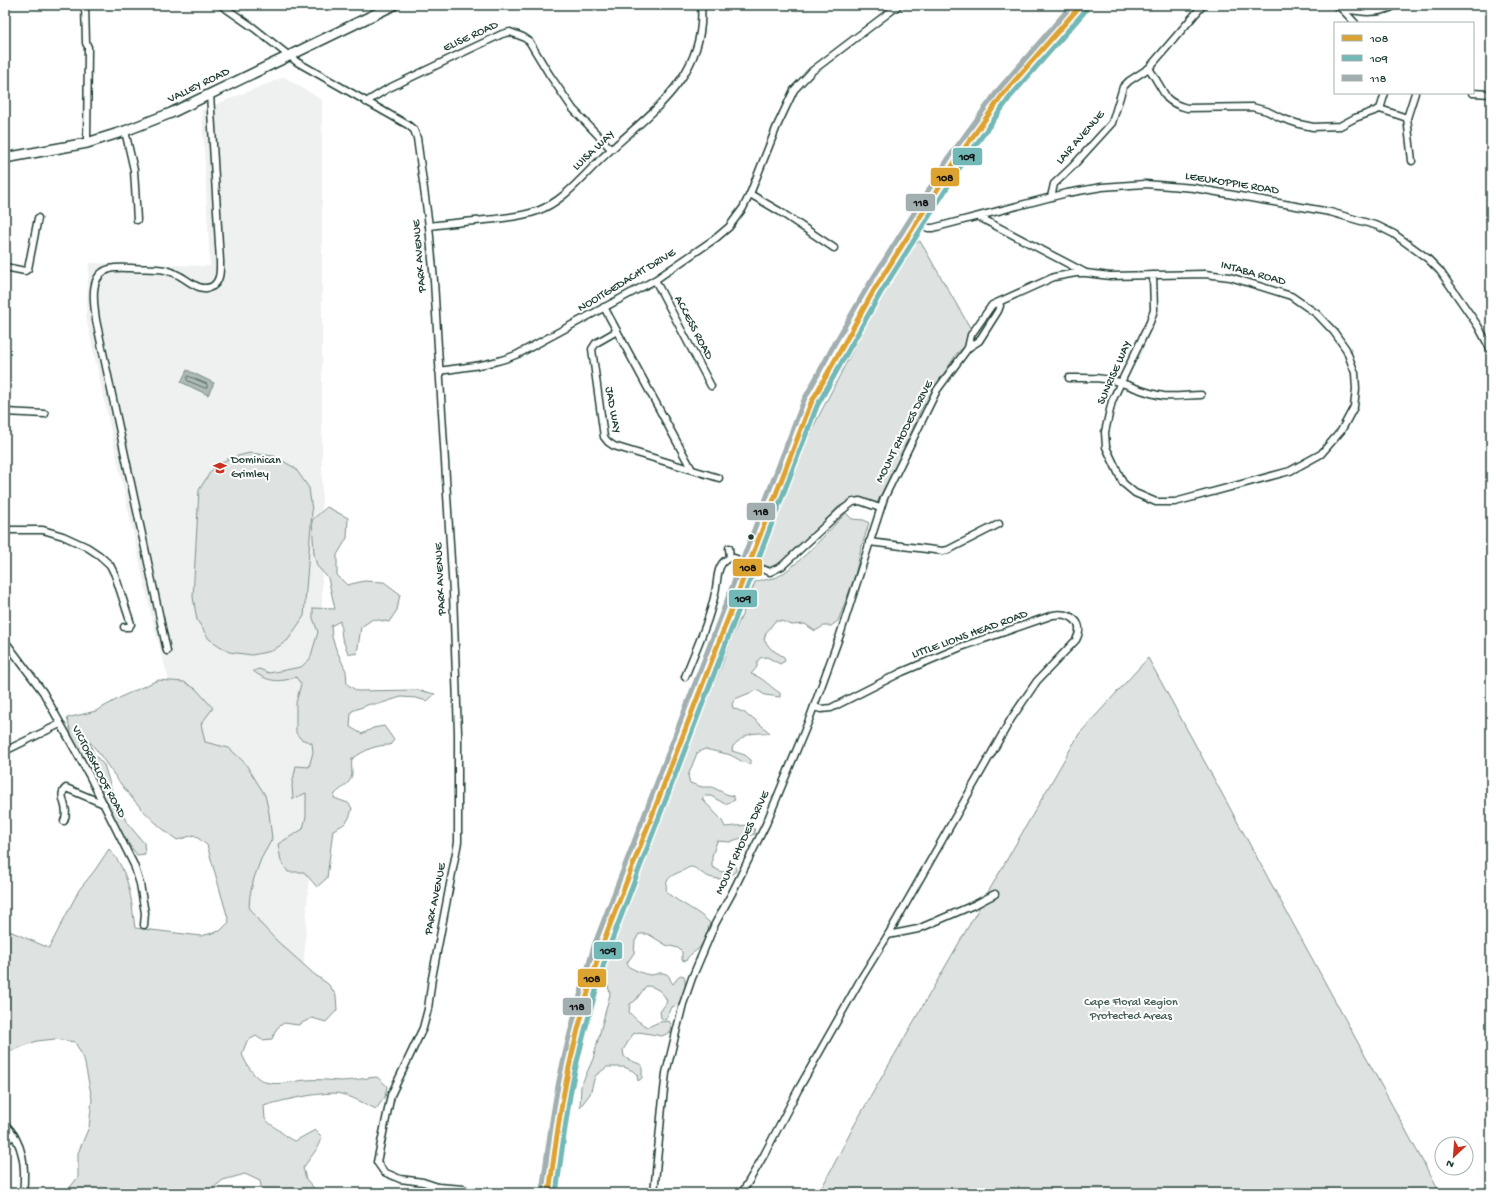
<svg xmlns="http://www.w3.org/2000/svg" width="1496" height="1198" font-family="'Gochi Hand',sans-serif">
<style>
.built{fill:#eef1f0}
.green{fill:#dee3e2;stroke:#7e908b}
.water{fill:#afbab7;stroke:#758883}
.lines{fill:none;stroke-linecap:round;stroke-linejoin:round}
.shore{stroke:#596f68;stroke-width:1}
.street-casing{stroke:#1f3d34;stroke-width:9}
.secondary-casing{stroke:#1f3d34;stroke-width:12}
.primary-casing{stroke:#1f3d34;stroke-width:13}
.street{stroke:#fff;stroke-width:6}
.secondary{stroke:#fff;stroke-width:9}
.primary{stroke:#fff;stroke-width:10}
.bus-1-casing{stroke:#fff;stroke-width:8}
.bus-2-casing{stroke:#fff;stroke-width:8}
.bus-3-casing{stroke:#fff;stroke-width:8}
.bus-1{stroke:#dda331;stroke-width:5}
.bus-2{stroke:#71b8b6;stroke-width:5}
.bus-3{stroke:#a1afb0;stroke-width:5}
.bus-dot{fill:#1f3d34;stroke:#fff;stroke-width:1.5}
.labels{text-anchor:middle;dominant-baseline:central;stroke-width:4;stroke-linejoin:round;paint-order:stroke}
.street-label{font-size:12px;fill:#1f3d34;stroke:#fff}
.poi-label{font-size:12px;fill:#1f3d34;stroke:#fff;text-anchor:start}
.park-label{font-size:12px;fill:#455e57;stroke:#fff}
.line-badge{stroke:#fff;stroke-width:1.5}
.pale-badge-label{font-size:11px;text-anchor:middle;font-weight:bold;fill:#111}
</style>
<rect width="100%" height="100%" fill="#fff"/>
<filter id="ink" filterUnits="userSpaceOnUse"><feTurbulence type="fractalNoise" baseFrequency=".025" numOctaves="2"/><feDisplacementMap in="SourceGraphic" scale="8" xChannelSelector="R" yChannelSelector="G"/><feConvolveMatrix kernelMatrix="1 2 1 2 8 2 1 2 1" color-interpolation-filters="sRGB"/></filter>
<g filter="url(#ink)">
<!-- built -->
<polygon class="built" points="284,77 322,100 322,654 302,994 233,916 152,619 86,317 89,263 210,266 202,110"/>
<!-- green -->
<g class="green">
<polygon points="920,241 976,338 957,353 921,410 910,436 877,503 855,498 838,507 814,533 783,562 772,568 762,565 762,556 809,435 874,309 914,245"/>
<polygon points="250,453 274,456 295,468 309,488 312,511 304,616 288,640 272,651 252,655 229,652 209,639 197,620 193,597 199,490 211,471 229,458"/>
<path d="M327 507 348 518 347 538 337 555V575L347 585 364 581 384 582 400 594 397 610 389 622 373 619 361 627 357 654 348 653 342 638 340 621 331 626 332 637 336 649 346 671 347 684 357 691 418 690 435 694 427 701 416 698 401 697 379 704H370L352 711 351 713 350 727 362 734 373 728 384 726 394 740 390 745C375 745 365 750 352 759 351 765 352 769 352 775 351 783 341 788 335 794L334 798 348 803 352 808C349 823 345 824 333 830L327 878 317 887 304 872H288L281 861 278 844 303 829 306 816V793L293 799 292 785 296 766 309 767 313 752 312 743 301 739 296 733V703L301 684 296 677C279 683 268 682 253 671L259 669 269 673 280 671 301 667 310 659 318 632 313 618V608L335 609 328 578 317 566 314 554 312 520Z"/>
<path d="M846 513 852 519 864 520 869 523 861 549 854 579 838 621 831 626H824L815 631 805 624 792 625 781 621H775L766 633 764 640 771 649 784 657 785 661 780 664 767 657 760 658 757 662V667L751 674C763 677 770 687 780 693V697L765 695 757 690 735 699 732 704 733 708 745 713 749 717 753 718 770 733C751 733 748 732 733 746L732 751 745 755 751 760V764C741 763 735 756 727 754 719 752 712 751 705 749L697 753 688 776 690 783 702 787H712L726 794 733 796 735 800 725 804 711 796H705L702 799 721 819 725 827 747 825 754 828 755 834 735 840 730 842 717 841 712 856V867L722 872 727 871 730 865H736V871C733 873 731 876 728 877 721 881 708 878 702 873 698 871 695 867 691 867 688 867 685 870 682 871 670 876 664 879 667 893 681 904 699 911 710 923 708 931 704 944 697 950 692 954 689 954 686 961L682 960V952L678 948 666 945 648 934H639L635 941 634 953 627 963 629 967C635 970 643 974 650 975 656 975 660 971 666 974 670 975 670 981 673 984L680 975 684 976C687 987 685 1003 672 1007L668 1016 665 1020 661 1018 660 1012 667 1002C665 993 655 986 646 986L635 1001 630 1004 629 1012C635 1019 640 1023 648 1027L659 1022 669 1021 672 1026 671 1032 662 1036 639 1032 633 1034 623 1050 624 1056 627 1059 642 1065V1078L638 1081 637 1075 633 1071 624 1067H607L595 1076 590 1094 580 1107 581 1086 593 1059 610 994 604 968 631 892 682 761 723 662 731 639 747 604 755 582 760 580H765C769 578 775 579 779 576 803 561 826 533 846 513Z"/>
<polygon points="1148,658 1440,1193 819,1193 856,1122 1079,734"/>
<path d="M158 680 184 682 196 689 213 708 201 724 205 742 229 748 245 763 265 795 269 813 272 839 261 859 254 878 250 895 249 907 261 924 276 940 314 974 328 984 336 995 337 1010 326 1022 312 1018 298 1025 284 1023 277 1028 272 1039 262 1040 256 1036 247 1041 242 1054C246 1064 254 1078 265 1082 279 1086 292 1081 306 1080 317 1079 328 1080 340 1081 352 1081 364 1078 377 1077L387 1086 385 1097 376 1109C365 1104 353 1097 341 1094 328 1090 278 1101 264 1106L265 1119C270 1124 276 1128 281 1132 287 1136 288 1139 295 1141L315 1130 322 1137 316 1150 303 1168 306 1179 318 1193H262L260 1181 245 1174 223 1180 207 1193H55L68 1190 78 1177V1153L89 1127 92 1099 84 1059 75 1042 55 1039 37 1041 5 1053V929L49 948 79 890 95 870 109 849C130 872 131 899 135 928L201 936 220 931 229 922 207 845 194 835 177 840C153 823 132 800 115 776 106 764 99 752 89 741L94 754 104 765 116 803 128 824 144 843 145 854 137 855 120 832 102 794 79 754 72 736 67 718 96 711 125 695Z"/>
</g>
<!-- water -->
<polygon class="water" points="187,370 214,383 208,395 181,382"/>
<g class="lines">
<!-- shore -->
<polygon class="shore" points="188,376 207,384 207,388 205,388 188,381 187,379"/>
<!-- street casing -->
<g class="street-casing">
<g id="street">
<polyline points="85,5 86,43 88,47 87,143"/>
<polyline points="221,5 254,28 297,62 408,125 414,130 417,138 429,226 434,281 453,593 458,733 458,842 432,978 428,1009 423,1028 391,1095 377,1162 384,1172 400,1179 423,1182 438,1187 464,1189"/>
<polyline points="1335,5 1342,9 1355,23"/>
<path d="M1342 9C1361 12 1379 15 1396 5"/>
<path d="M1149 68 1167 98C1173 104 1179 106 1187 108L1252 107 1267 111 1281 118 1299 124 1313 127 1340 126 1355 118 1380 109 1407 118"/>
<polyline points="1472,93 1491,94"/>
<polyline points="366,102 387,89 466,51 502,34 510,32 523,37 529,41 549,74 573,109 611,149"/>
<polyline points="1380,109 1385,93"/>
<polyline points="125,131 134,170 137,220"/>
<polyline points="1412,161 1407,118 1415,93"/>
<polyline points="750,194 779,211 834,248"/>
<polyline points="1051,197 1054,184 1072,167 1112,123 1123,87 1129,81 1149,68 1203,5"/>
<polyline points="979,217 1084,272"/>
<polyline points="915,222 928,228 933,228 1067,193 1102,187 1145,184 1194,188 1330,212 1378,226 1394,234 1427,258 1440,271 1478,326 1491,350"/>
<path d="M429 226C452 223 474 221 496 219 509 217 524 216 537 211 563 202 582 177 602 158 648 114 707 78 701 5"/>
<polyline points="5,267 25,271 28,269 38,218"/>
<polyline points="655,280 711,386"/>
<polyline points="604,307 691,468"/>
<polyline points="617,331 596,343 592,349 604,437 608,442 614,446 719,478"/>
<polyline points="968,348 979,341 998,311 1000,306 999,303"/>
<path d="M439 371C465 367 493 365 518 354L655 280 716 238 729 227 743 208 750 194 777 126 794 90 812 71 899 5"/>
<path d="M1069 378C1086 378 1102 377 1119 382 1134 387 1148 394 1164 396 1176 397 1189 395 1201 395"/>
<polyline points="5,412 45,414"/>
<polyline points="5,530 43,530 63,536 87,547 99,555 110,565 115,575 131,624 129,627 124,627"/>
<polyline points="869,542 943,551 948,550 999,524"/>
<polyline points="729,548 730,558"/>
<polyline points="5,641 43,692 89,775 134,865 140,884 145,913 144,925"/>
<path d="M167 651 96 320C94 304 88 274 110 269 117 267 125 268 131 268 143 269 154 268 165 270 170 271 175 273 180 276 189 281 201 293 213 286 221 280 220 270 220 261L210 94"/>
<path d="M685 677C697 646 713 614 717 581 718 571 720 561 730 558H734L770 572 782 566 841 511 853 502 860 501 880 508"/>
<polyline points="5,751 60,724"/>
<path d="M64 821C71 807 56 796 66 788L104 804"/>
<polyline points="888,935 918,929 976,904 995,894"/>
<path d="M5 1124C24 1143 26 1168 23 1193"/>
<polyline points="5,1142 14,1135"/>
<polyline points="654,1193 662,1107 666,1073 683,1004 692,978 715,924 732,893 766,824 809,720 840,635 884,498 937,390 968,348 971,335 992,305 1054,277 1076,273 1086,273 1110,276 1205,274 1230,277 1291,296 1317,314 1334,332 1346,349 1355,373 1356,389 1354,407 1341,431 1321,454 1290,471 1175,502 1156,502 1135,493 1123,483 1106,447 1105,432 1112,401 1150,322 1154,310 1153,275"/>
<path d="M742 1193 764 1155 798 1090 862 977 888 935 1011 719 1037 681 1076 640C1086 622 1070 612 1053 615L961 647 902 672 831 708 821 709 814 707"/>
</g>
</g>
<!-- secondary casing -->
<g class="secondary-casing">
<polyline id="secondary" points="5,158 87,143 125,131 171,113 394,5"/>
</g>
<!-- primary casing -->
<g class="primary-casing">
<path id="primary" d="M549 1193C553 1165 556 1136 561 1108 570 1054 585 1001 601 948L811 403C837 352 866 302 896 253 927 203 959 153 994 106 1021 71 1051 38 1081 5"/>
</g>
<!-- street -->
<use href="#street" class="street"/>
<!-- secondary -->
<use href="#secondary" class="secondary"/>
<!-- primary -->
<use href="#primary" class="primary"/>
<!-- bus-1 casing -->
<g class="bus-1-casing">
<path id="bus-1" d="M549 1193C554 1158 558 1122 565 1087 574 1040 587 994 601 948L811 403 874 290 956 160 1004 93 1081 5"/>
</g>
<!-- bus-2 casing -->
<g class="bus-2-casing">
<path id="bus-2" d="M556 1193C561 1159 565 1124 571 1090 580 1043 594 996 608 950L817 406 880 294 962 164 1010 97 1086 10"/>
</g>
<!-- bus-3 casing -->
<g class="bus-3-casing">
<path id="bus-3" d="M542 1192C547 1157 551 1121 558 1086 567 1038 581 992 594 946L804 400 835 343 868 286 950 156 999 89 1072 5"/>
</g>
<!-- bus-1 -->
<use href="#bus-1" class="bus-1"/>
<!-- bus-2 -->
<use href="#bus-2" class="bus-2"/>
<!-- bus-3 -->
<use href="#bus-3" class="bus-3"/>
</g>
</g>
<!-- icons -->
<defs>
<g id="school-bare" transform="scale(1.08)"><path d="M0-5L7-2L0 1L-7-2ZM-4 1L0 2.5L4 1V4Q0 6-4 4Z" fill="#c8321e" stroke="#fff" stroke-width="2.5" paint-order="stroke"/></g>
</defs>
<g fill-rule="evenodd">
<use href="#school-bare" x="220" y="468"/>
</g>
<!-- markers -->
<circle class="bus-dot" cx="751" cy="537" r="3.5"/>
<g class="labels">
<!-- street labels -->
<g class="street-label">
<text transform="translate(471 37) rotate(-25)">ELISE ROAD</text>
<text transform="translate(199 86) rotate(-26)">VALLEY ROAD</text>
<text transform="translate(1081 138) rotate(-49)">LAIR AVENUE</text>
<text transform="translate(594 151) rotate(-43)">LUISA WAY</text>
<text transform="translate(1232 184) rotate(9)">LEEUKOPPIE ROAD</text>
<text transform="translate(420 256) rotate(-95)">PARK AVENUE</text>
<text transform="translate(1253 274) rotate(15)">INTABA ROAD</text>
<text transform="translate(627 281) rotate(-31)">NOOITGEDACHT DRIVE</text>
<text transform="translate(693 328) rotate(62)">ACCESS ROAD</text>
<text transform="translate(1115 373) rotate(-66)">SUNRISE WAY</text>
<text transform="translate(612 410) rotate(80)">JAD WAY</text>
<text transform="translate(905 432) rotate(-63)">MOUNT RHODES DRIVE</text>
<text transform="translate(441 579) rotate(-93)">PARK AVENUE</text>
<text transform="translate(970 635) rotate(-20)">LITTLE LIONS HEAD ROAD</text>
<text transform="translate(98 772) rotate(62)">VICTORSKLOOF ROAD</text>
<text transform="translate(743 843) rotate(-65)">MOUNT RHODES DRIVE</text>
<text transform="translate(436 899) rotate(-79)">PARK AVENUE</text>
</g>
<!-- poi labels -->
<g class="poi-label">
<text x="231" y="461">Dominican<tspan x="231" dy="14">Grimley</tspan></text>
</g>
<!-- park labels -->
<g class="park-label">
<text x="1131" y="1003">Cape Floral Region<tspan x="1131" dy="14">Protected Areas</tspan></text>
</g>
</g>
<g class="line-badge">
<rect x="952" y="147" width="31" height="19" rx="4" fill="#71b8b6"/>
<rect x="930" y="167" width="30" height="20" rx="4" fill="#dda331"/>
<rect x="905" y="193" width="31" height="19" rx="4" fill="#a1afb0"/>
<rect x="746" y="502" width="30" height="19" rx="4" fill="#a1afb0"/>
<rect x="732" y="558" width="31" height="19" rx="4" fill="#dda331"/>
<rect x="728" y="589" width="30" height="19" rx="4" fill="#71b8b6"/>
<rect x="593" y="941" width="30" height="19" rx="4" fill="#71b8b6"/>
<rect x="577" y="968" width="30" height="20" rx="4" fill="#dda331"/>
<rect x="562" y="997" width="30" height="19" rx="4" fill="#a1afb0"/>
</g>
<g class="pale-badge-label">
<text x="967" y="160">109</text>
<text x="945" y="181">108</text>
<text x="921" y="206">118</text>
<text x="761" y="515">118</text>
<text x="748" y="571">108</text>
<text x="743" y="602">109</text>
<text x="608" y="954">109</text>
<text x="592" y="982">108</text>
<text x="577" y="1010">118</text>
</g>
<!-- margin -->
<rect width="1496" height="1198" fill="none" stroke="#fff" stroke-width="20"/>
<rect x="10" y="10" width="1476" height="1178" fill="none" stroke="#1f3d34" stroke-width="1.5" filter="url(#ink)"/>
<!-- legend -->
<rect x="1334" y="22" width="140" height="72" fill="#ffffff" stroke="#a5b1ae"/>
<rect x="1342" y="35" width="20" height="6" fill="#dda331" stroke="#a5b1ae"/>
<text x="1370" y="42" font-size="12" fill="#1f3d34">108</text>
<rect x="1342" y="55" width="20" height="6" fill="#71b8b6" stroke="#a5b1ae"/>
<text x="1370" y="62" font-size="12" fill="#1f3d34">109</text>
<rect x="1342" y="75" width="20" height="6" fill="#a1afb0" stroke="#a5b1ae"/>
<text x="1370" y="82" font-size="12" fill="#1f3d34">118</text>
<!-- north arrow -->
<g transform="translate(1454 1156) rotate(206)"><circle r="19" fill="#ffffff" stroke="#a5b1ae"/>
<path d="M0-3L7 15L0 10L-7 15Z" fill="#c8321e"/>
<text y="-6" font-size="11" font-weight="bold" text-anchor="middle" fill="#1f3d34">N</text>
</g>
</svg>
